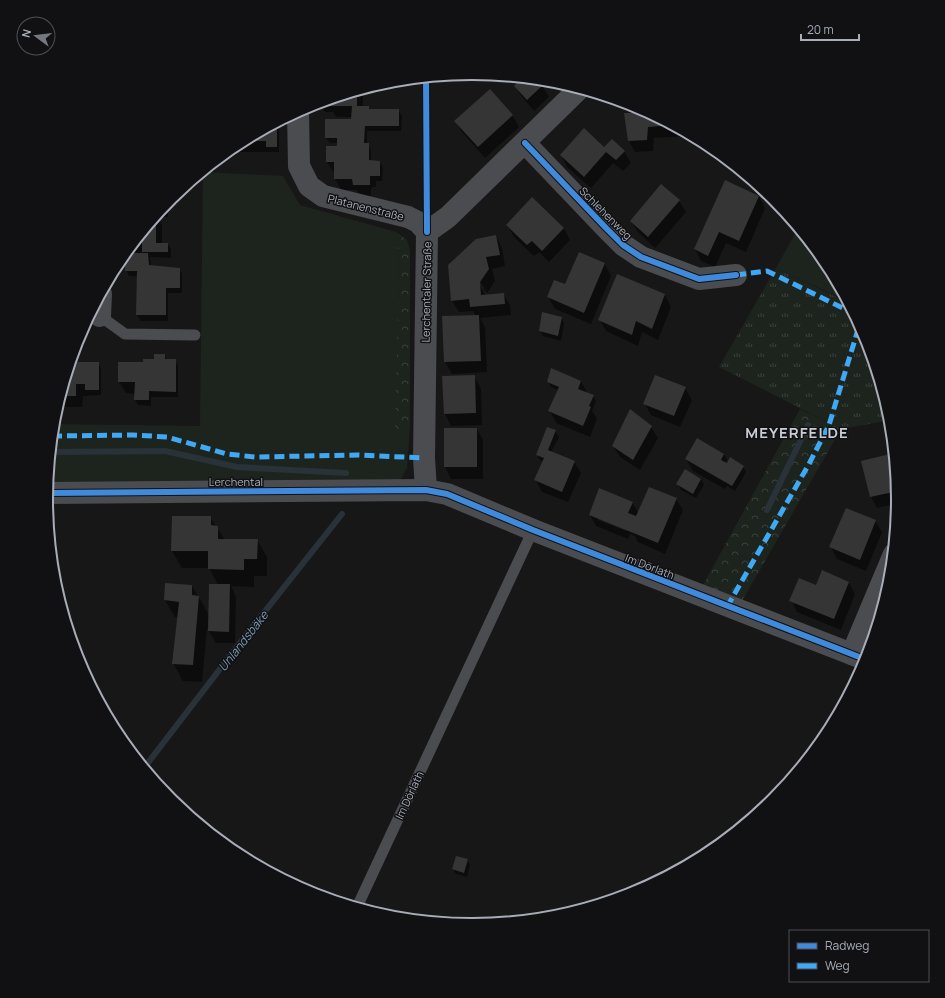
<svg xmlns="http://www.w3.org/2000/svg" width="945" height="998" font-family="Manrope,sans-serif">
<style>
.grass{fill:#1d241e}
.forest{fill:url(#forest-crowns)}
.park{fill:url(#park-tufts)}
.shadow{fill:#0007;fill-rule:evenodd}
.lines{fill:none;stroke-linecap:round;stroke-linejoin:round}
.stream{stroke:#2a3239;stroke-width:6}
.building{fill:#353536}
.lane{stroke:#4b4c50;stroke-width:11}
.street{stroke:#4b4c50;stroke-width:22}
.quiet{stroke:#3fa9f5;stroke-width:5;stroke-dasharray:10 5;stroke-linecap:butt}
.cycleway-casing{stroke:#111113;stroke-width:8}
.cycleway{stroke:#408adc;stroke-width:6}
.labels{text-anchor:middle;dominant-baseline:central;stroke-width:3;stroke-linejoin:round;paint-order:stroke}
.street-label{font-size:11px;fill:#a8adb8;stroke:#111113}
.water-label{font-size:12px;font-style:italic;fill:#7f9bb3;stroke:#111113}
.district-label{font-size:15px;font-weight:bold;letter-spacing:1px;fill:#c9ccd4;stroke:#111113}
.rim{fill:none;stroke:#a8adb8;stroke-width:2}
</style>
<defs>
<pattern id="forest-crowns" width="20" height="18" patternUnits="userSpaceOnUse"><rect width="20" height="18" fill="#1d241e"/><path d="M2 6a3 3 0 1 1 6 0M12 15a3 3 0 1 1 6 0" fill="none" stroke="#3b413d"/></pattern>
<pattern id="park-tufts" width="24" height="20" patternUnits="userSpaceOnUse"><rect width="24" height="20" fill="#1d241e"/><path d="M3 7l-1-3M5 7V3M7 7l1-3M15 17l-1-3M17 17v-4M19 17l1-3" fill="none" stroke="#3b413d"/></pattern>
</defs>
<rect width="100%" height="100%" fill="#171717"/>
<!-- grass -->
<g class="grass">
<polygon points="203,172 283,176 300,205 396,232 399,262 396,429 410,429 407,468 397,486 47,485 53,424 200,426"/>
<polygon points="799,227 827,262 841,288 836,296 776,268"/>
</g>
<!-- forest -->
<g class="forest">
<polygon points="396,232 407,240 410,251 410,429 395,429 399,262"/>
<polygon points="841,288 849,303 836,296"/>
<polygon points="800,409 841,429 742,601 703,585"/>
</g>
<!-- park -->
<polygon class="park" points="776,268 849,303 867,336 864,344 870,347 891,420 841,429 719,367"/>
<!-- shadow -->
<g class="shadow">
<polygon points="524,78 547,80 542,85 549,97 534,111 522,97 515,86"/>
<polygon points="363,89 363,107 369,107 370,110 398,110 402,116 401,131 367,131 367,144 371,150 371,162 380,162 383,168 382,181 376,181 376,187 372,187 371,190 371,196 360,196 357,190 341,190 335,179 334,173 327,162 338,147 338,143 330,143 326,138 352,120 353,117 336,117 333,112 325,112 319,102"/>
<polygon points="490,90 513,116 519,127 485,158 462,132 455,121"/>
<polygon points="641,108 690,134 690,136 654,138 653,151 635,152 629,141 641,114"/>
<polygon points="279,121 279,152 227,152 236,144"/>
<polygon points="604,148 624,151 631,163 623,171 613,163 591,188 567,167 561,155"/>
<polygon points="662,186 679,201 686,212 655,248 638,232 631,221"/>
<polygon points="759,196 765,208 746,252 726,243 715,267 701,261 695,249"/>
<polygon points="168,201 168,217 159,217 159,220 162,225 162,244 168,244 171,249 171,258 150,257 151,267 179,269 182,274 182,293 168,293 168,321 141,321 137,315 138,276 129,276 126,270 131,254 128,249"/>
<polygon points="507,225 564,228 570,240 549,262 539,252 534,256 514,237"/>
<polygon points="496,236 502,248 505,266 492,269 495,281 487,293 478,277 476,278 485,295 503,294 510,305 511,315 480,318 485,327 487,372 452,374 445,362 443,317 476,316 473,311 459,312 452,301"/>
<polygon points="605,264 611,276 591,324 555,309 548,297"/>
<polygon points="618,276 665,295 671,307 658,340 642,332 638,346 606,331 600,320"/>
<polygon points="561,317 564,323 561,341 543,336 540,331"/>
<polygon points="165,355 167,360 175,360 178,366 178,397 151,397 151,406 138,405 135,400 135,394 126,393 119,382 142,363"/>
<polygon points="70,363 98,363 101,368 101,395 83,396 82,407 62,407 60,404 58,404"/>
<polygon points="474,376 481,388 482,425 451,426 445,414 443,377"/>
<polygon points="581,381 587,393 593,396 596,401 592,411 597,419 590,437 556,423 550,411 558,390 551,387 548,382"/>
<polygon points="685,388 692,400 680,427 651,415 645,404"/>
<polygon points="651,427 658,438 640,470 620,457 613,446"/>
<polygon points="445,429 477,429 483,440 483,479 451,479 445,467"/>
<polygon points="555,431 559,437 551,452 574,462 581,473 568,502 542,492 536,480 544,462 540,460 537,455"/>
<polygon points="724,454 727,460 725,463 743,466 746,472 735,491 727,486 725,489 693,471 686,459"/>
<polygon points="895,454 899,503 877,508 871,497 863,461"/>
<polygon points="701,479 704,485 696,498 681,490 678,484"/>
<path d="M676 499 683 510 665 554 638 542 635 536 630 534 628 539 596 526 590 515 632 502 639 514ZM598 518 626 529V531L598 520Z"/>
<polygon points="210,517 225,540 257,540 267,557 267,576 254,576 254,587 231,586 236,597 235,643 216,643 207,628 202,682 183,681 173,663 178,617 175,617 165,600 192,586 209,615 218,585 209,568 182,568 172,551"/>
<polygon points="875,521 882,532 866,571 837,559 831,547"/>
<polygon points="849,583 855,594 841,630 797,612 791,600 816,586"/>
<polygon points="467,860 470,865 467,877 456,874 453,869"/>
</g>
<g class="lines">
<!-- stream -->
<g class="stream">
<polyline points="51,452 165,451 237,467 346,473"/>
<polyline points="767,510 808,425"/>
<polyline points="144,768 243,639 342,514"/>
</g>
</g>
<!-- building -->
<g class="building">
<polygon points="522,77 537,79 543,85 527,100 514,86"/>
<polygon points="490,89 513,115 478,147 454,121"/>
<polygon points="357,91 357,106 369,106 369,109 399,109 399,126 365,126 364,143 369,143 369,160 380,161 380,176 370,176 370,185 353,185 352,179 334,179 334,162 326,162 326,146 337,146 337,138 325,138 325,119 351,119 352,106 329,106 329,100 326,100"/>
<polygon points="640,107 674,125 648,127 647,140 628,141 624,113 640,113"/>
<polygon points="277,122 277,147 266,147 266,141 242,141"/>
<polygon points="584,128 604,147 612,139 625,151 616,160 606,152 584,177 560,155"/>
<polygon points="725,180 759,196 739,241 719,232 708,256 694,249"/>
<polygon points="661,184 680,200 648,237 630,221"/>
<polygon points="532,197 564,228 542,251 532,241 527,245 506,225"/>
<polygon points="165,204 165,212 159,212"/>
<polygon points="156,216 156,243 168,243 168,252 142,252 142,242 134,242"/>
<polygon points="496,235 500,255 486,257 489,269 480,282 481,295 504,293 505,304 470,307 469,299 451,301 448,265 476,239"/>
<polygon points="579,252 605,263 584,313 547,297 554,280 565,284"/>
<polygon points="125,253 148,253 149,265 180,268 180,288 166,288 166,315 136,315 137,271 125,271"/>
<polygon points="617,274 665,294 652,329 636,321 632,335 598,320"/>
<polygon points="542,312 562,317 558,336 539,331"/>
<polygon points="479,315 481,361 444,362 442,316"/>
<polygon points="154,354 165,354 165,359 176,359 176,392 149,391 149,400 134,400 135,382 118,382 118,362 143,362 143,359 154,359"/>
<polygon points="71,362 99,362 99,390 85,390 85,384 76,384 76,396 60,396"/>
<polygon points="551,368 581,381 578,389 594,395 589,406 591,407 583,426 548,411 559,387 547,382"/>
<polygon points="475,375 476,413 444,414 442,376"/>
<polygon points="655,375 686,387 674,416 643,404"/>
<polygon points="630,409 652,426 633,460 612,446"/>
<polygon points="547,427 556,430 548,450 575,461 562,492 534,480 544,458 536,455"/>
<rect x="444" y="428" width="33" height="39"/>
<polygon points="697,438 724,454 721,460 727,463 730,457 744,466 732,486 685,459"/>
<polygon points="894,453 898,491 870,497 861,461"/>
<polygon points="685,469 701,479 693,494 676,484"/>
<polygon points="649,487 677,498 658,543 589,515 599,488 633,502 628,513 636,516"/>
<polygon points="846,508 876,520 860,560 829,547"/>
<polygon points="172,516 211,516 211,525 218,526 218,539 258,539 257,559 244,559 244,570 208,569 208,551 171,551"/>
<polygon points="822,570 849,582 834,619 789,601 799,578 816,585"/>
<polygon points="165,583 192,585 192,595 199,596 193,665 172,664 179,602 164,600"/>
<polygon points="209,584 230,584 229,632 208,631"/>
<polygon points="456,856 468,859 464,873 452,869"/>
</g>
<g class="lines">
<!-- lane -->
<g class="lane">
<polyline points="100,316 125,334 195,335"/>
<polyline points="357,907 533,530"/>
</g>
<!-- street -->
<g class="street">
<polyline points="298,111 299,166 309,186 323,196 408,217 418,222 427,232"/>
<polyline points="525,143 606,228 623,245 641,257 699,279 736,275"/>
<polyline points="427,232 448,217 580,88"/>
<polyline points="100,316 101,294"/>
<polyline points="426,490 424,458 427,232"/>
<polyline points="47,493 426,490 447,494 533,530 867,660"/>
<polyline points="852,654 894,554"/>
</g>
<!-- quiet -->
<g class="quiet">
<polyline points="736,275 767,271 855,314"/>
<polyline points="52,436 133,435 167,437 227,454 255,457 359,455 424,458"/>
<polyline points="727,607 809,464 829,425 860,323"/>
</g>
<!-- cycleway casing -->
<g class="cycleway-casing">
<g id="cycleway">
<polyline points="426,77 427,232"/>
<polyline points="525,143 606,228 623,245 641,257 699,279 736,275"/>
<polyline points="47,493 426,490 447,494 533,530 867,660"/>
</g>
</g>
<!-- cycleway -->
<use href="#cycleway" class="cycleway"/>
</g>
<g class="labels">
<!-- street labels -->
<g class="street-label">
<text transform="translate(366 207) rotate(14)">Platanenstraße</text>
<text transform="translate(606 213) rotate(45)">Schlehenweg</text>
<text transform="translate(426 292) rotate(-89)">Lerchentaler Straße</text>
<text x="236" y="481">Lerchental</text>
<text transform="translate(650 566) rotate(21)">Im Dörlath</text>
<text transform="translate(409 795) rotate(-65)">Im Dörlath</text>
</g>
<!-- water labels -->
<g class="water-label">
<text transform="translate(243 641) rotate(-52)">Unlandsbäke</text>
</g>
<!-- district labels -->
<g class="district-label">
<text x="797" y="432">MEYERFELDE</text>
</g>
</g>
<!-- crop -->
<path d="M0 0H945V998H0ZM53 499a419 419 0 1 1 838 0a419 419 0 1 1-838 0Z" fill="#111113" fill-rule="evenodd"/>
<path class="rim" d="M53 499a419 419 0 1 1 838 0a419 419 0 1 1-838 0Z"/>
<!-- legend -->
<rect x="789" y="930" width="140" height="52" fill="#111113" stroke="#4d4f55"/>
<rect x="797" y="943" width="20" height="6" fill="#408adc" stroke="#4d4f55"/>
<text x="825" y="950" font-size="12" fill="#a8adb8">Radweg</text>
<rect x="797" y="963" width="20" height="6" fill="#3fa9f5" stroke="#4d4f55"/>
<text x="825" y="970" font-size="12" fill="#a8adb8">Weg</text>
<!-- north arrow -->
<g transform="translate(36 36) rotate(285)"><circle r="19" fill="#111113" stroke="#4d4f55"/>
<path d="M0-3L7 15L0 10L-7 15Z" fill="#757880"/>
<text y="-6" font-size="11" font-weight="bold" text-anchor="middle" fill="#a8adb8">N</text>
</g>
<!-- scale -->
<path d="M801 34v6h58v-6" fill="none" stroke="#a8adb8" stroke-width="2"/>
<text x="807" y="34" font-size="12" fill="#a8adb8" stroke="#111113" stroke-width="3" paint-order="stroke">20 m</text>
</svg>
